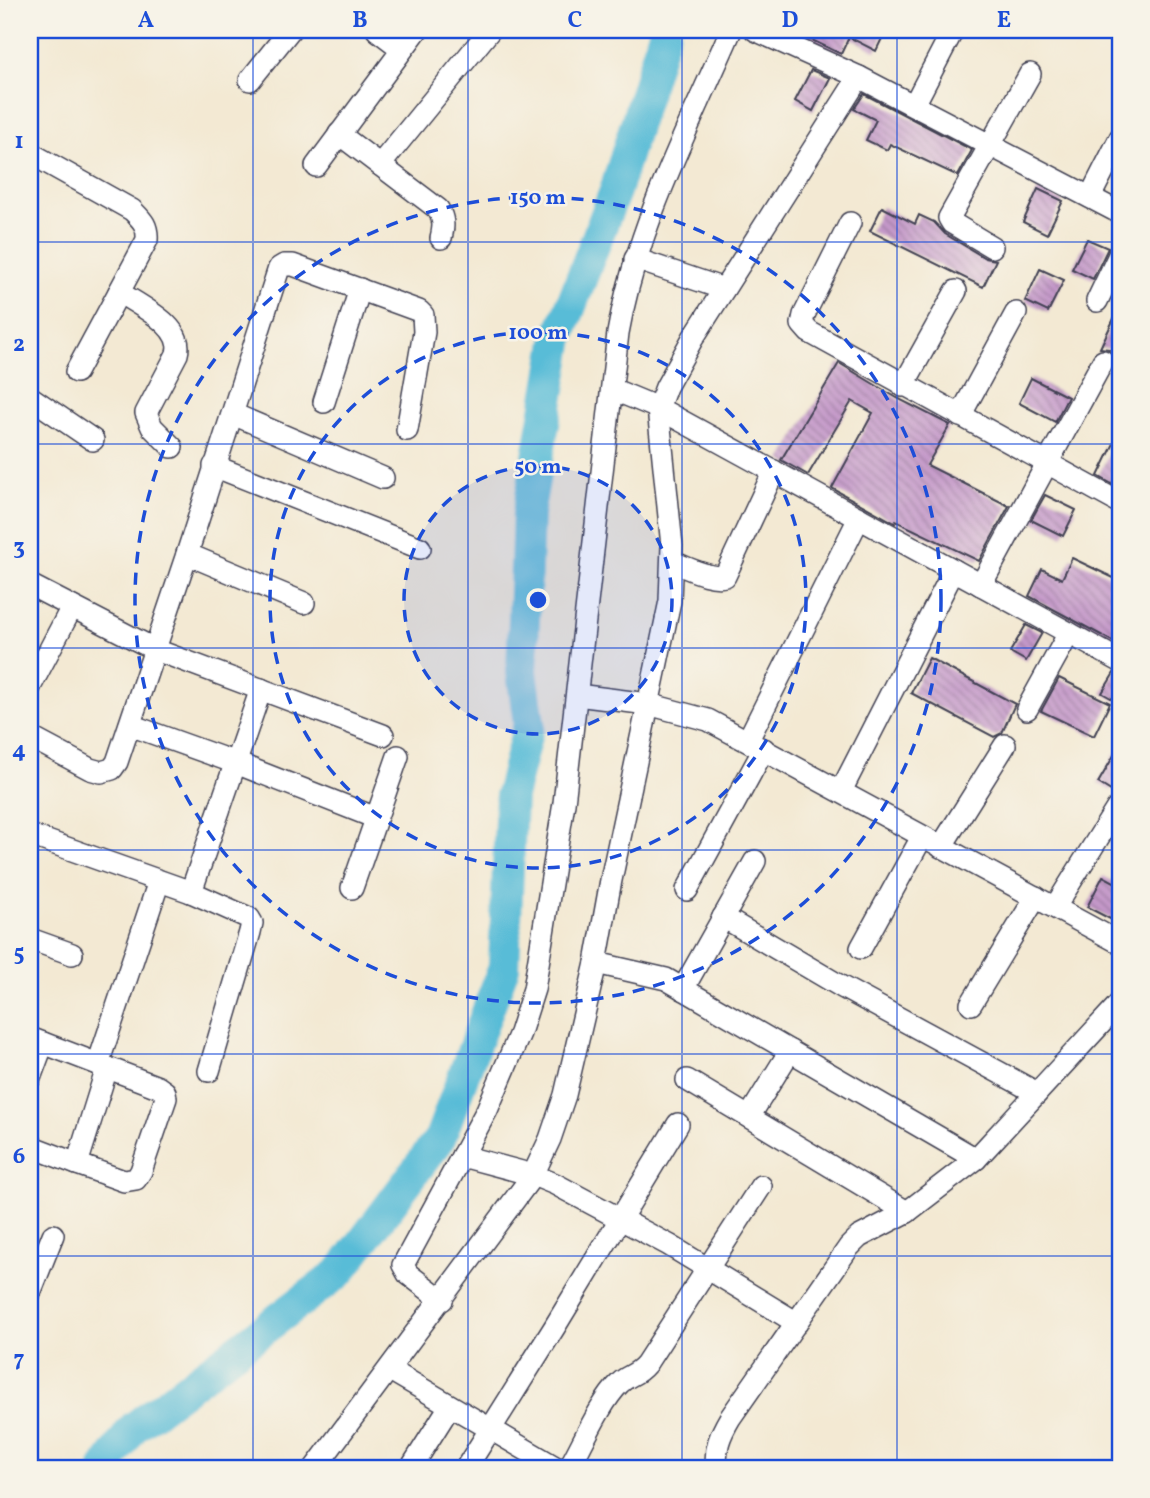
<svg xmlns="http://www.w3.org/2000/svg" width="1150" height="1498" font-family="Vollkorn,serif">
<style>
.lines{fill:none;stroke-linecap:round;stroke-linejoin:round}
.river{stroke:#59bcd7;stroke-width:32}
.building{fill:url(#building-back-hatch)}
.minor-casing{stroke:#414052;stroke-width:24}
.minor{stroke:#fff;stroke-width:21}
.grid{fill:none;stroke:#1d4ed8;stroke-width:2;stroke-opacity:0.55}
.ring{fill:none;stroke:#1d4ed8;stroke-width:3.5;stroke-dasharray:12 9}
.centre{fill:#1d4ed8;stroke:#f7f3e8;stroke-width:3.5}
.ring-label{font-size:21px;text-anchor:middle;font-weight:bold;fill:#1d4ed8;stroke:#f7f3e8;stroke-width:5;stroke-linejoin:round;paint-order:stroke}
.neatline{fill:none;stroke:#1d4ed8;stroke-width:2.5}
.grid-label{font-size:23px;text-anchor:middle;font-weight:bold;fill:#1d4ed8}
</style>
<defs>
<pattern id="building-back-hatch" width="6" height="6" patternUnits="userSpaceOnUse" patternTransform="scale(1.75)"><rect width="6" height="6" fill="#c498c9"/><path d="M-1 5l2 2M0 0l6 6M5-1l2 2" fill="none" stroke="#9f7ca4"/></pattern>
</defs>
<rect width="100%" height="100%" fill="#f7f3e8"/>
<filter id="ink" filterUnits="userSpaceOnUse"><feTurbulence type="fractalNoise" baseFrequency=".0143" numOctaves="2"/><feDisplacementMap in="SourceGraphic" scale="14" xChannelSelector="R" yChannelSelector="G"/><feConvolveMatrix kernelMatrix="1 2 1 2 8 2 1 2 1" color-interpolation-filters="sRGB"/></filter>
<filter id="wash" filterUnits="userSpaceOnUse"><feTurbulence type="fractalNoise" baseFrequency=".00686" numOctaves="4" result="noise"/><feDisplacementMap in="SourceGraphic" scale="28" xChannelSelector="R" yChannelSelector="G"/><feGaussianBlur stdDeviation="1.57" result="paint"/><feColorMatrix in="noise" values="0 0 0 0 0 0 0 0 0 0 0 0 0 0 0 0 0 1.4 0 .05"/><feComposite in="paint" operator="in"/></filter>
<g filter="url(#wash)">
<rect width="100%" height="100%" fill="#f3e9d3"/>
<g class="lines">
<!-- river -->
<polyline class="river" points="105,1468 133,1428 340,1272 440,1138 504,967 511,796 529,724 522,672 528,514 559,337 615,191 665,30"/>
</g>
<g id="blocks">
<!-- building -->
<g class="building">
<polygon points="791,30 886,30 876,51 849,37 841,54"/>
<polygon points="811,70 830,78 813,111 795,101"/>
<polygon points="864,94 972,150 958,176 890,144 887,150 866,140 876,120 854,109"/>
<polygon points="1038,189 1063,201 1047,234 1023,222"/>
<polygon points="882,207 915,224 919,215 934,222 945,234 985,258 996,260 983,287 870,231"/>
<polygon points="1087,239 1108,248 1093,279 1072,269"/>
<polygon points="1040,269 1064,280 1048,312 1025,301"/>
<polygon points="1120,306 1120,358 1109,349 1100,348"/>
<polygon points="839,363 897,398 950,425 927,465 1009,506 979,561 896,521 895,523 832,488 873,413 852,401 808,475 781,460"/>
<polygon points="1031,378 1068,397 1055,422 1019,403"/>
<polygon points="1120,431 1120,472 1114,485 1098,476"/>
<polygon points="1045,495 1076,510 1063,536 1031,520"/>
<polygon points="1072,558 1120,581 1120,629 1114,642 1029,596 1042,569 1062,579"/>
<polygon points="1026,625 1042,633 1026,661 1010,652"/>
<polygon points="929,658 1015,704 1002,733 994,737 911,693"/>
<polygon points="1114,673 1120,674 1120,703 1102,693"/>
<polygon points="1059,678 1110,703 1094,736 1041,711"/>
<polygon points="1120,745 1120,774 1111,791 1098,783"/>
<polygon points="1103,876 1120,885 1120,924 1087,907"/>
</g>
</g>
</g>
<g filter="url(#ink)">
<use href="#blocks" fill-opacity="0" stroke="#414052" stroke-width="2"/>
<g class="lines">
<!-- minor casing -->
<g class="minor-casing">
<g id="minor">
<polyline points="377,30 402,49"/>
<polyline points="755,30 859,77 1120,213"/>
<polyline points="250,80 290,30"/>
<polyline points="914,105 953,30"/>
<path d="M339 134 438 209C444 219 444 226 441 238"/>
<path d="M30 153 132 210C142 220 148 225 147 240L76 372"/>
<polyline points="380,165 490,30"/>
<polyline points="316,166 417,30"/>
<polyline points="1090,197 1120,138"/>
<polyline points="850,223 804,315 802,324 809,332 1120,503"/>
<polyline points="992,247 952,223 949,218 1030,74"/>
<polyline points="635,259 724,289"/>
<path d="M119 292C139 306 185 326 177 354L146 413 152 427 172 447"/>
<polyline points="1097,301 1120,253"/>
<polyline points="903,386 956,291"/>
<polyline points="612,389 658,408 1120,661"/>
<polyline points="30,397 93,440"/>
<polyline points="324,402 360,289"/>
<polyline points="233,414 383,478"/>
<polyline points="960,416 1016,313"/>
<polyline points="214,466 420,548"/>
<polyline points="187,554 304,603"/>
<path d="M672 562C687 567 710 580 725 576L774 471"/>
<polyline points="30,585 156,650 383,735"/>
<polyline points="981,585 1103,361"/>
<polyline points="30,687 72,607"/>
<polyline points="577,695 648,704 708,720 1120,943"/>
<polyline points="1027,709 1069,633"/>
<polyline points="130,725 236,763 376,818"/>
<polyline points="30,737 90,769 101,772 112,769 117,762 187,554 279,268 284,265 293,265 419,311 423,315 424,332 407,430"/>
<polyline points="748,740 859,518"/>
<polyline points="841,791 954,570"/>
<polyline points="30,835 191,892 249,918 252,923 250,932 209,1071"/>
<polyline points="941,847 1005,745"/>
<polyline points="352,888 398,756"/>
<polyline points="687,890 764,749"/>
<polyline points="191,892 261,689"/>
<polyline points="1055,907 1117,808"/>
<polyline points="723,917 842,987 1037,1093"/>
<polyline points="30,939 72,954"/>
<polyline points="861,948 922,837"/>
<polyline points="596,963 666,979 976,1159"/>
<polyline points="683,989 755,861"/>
<polyline points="971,1004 1036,897"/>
<polyline points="30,1038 158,1087 165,1092 166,1098 141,1171 136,1179 124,1181 77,1164"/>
<polyline points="98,1064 159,881"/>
<polyline points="30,1078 43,1043"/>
<polyline points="687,1080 907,1212"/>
<polyline points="749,1117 790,1051"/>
<polyline points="30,1146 77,1164 107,1068"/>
<polyline points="462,1156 533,1175 555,1184 669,1245 797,1323"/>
<polyline points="30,1293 53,1235"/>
<path d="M442 1300 408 1274 403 1265 487 1110 520 1033 534 989 564 803 618 333C637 226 688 129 731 30"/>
<polyline points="390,1370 557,1468"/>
<polyline points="315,1468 533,1175 550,1139 565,1095 596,963 611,880 670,601 672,546 658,408 666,387 693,338 859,77"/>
<polyline points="411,1468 450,1406"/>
<polyline points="466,1468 554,1328 678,1124"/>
<path d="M569 1468C582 1445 601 1401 620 1383 628 1375 636 1376 646 1364L761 1186"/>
<path d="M717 1468C714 1449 720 1435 730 1418L849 1247 859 1237 907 1212 976 1159 1120 1003"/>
</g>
</g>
<!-- minor -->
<use href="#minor" class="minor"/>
</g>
</g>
<!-- grid -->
<path class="grid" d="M253 30V1468M468 30V1468M682 30V1468M897 30V1468M30 242H1120M30 444H1120M30 648H1120M30 850H1120M30 1054H1120M30 1256H1120"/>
<!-- distance rings -->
<circle cx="538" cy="600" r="134" fill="#1d4ed8" fill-opacity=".12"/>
<g class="ring">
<circle cx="538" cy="600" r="134"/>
<circle cx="538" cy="600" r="268"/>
<circle cx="538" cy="600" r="403"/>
</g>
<circle cx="538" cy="600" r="10" class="centre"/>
<g class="ring-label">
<text x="538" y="204">150 m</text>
<text x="538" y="339">100 m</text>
<text x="538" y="473">50 m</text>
</g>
<!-- margin -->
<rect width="1150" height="1498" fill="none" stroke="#f7f3e8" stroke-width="77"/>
<rect x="38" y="38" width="1074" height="1422" class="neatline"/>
<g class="grid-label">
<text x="146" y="27">A</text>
<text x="360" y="27">B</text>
<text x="575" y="27">C</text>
<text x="790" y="27">D</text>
<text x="1004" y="27">E</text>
<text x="19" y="148">1</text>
<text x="19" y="351">2</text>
<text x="19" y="554">3</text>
<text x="19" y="757">4</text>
<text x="19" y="960">5</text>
<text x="19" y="1163">6</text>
<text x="19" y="1366">7</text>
</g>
</svg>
